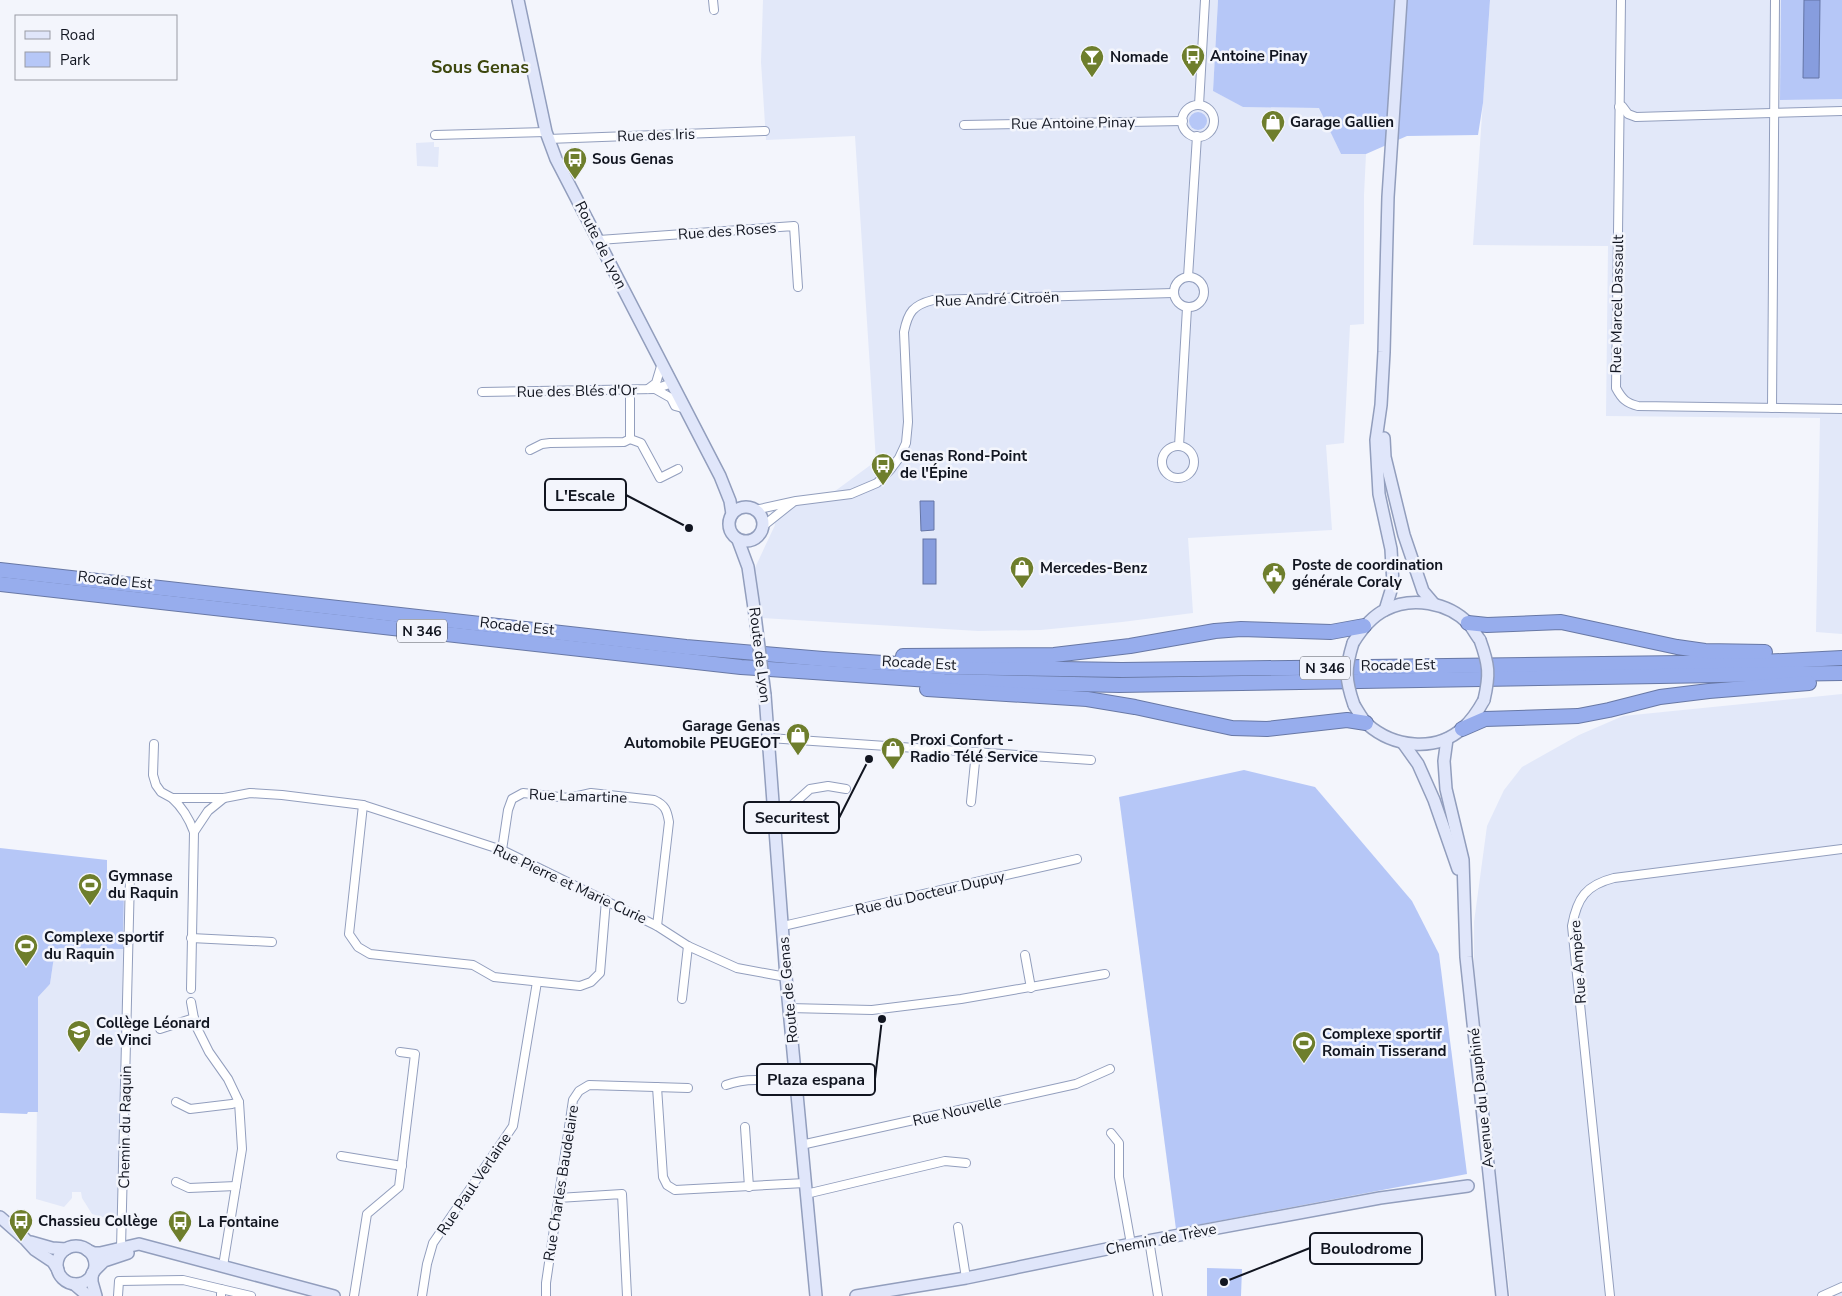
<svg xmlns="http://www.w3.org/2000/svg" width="1842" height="1296" font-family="'Nunito Sans',sans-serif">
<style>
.built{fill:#e2e8f9}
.green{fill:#b6c7f7}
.water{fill:#879dde;stroke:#6474a5}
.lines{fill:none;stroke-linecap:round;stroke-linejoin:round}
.street-casing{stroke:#929ebd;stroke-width:10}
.secondary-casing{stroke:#929ebd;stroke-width:14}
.highway-casing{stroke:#6878a5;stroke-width:16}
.street{stroke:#fff;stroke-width:8}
.secondary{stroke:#e0e6fa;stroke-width:11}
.highway{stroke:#97aded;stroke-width:14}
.secondary-bridge-casing{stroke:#929ebd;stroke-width:14;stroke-linecap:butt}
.secondary-bridge{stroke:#e0e6fa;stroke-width:11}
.labels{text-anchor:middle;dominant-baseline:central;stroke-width:5;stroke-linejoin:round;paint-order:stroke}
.shield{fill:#f3f5fc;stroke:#555862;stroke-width:1}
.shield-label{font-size:14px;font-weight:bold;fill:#111520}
.poi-label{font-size:15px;font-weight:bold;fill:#111520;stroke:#f3f5fc;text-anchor:start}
.street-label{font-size:15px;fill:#111520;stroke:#f3f5fc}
.quarter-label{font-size:18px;font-weight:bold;fill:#3d470d;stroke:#f3f5fc}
.leader{fill:none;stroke:#111520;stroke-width:2}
.callout-dot{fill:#111520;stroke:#f3f5fc;stroke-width:2}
.callout{fill:#f3f5fc;stroke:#111520;stroke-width:2}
.callout-label{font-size:16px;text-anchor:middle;font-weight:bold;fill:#111520}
</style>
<rect width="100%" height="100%" fill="#f3f5fc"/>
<!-- built -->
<g class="built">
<polygon points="763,0 1218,0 1213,91 1244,107 1320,108 1341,154 1366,154 1364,195 1364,324 1350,325 1344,443 1326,445 1332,530 1188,538 1193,613 1122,622 1041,630 978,631 762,618 754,570 775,525 771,511 796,499 831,494 876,461 855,136 766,140 761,62"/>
<polygon points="1490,0 1842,0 1842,634 1816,632 1820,418 1606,416 1608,246 1473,245"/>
<polygon points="434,142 434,147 439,147 438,167 417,166 416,143"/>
<polygon points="1842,694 1842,1296 1510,1296 1474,985 1474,922 1487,826 1504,790 1522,767 1579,735 1623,716"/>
<polygon points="62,948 123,949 118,1212 116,1221 92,1214 82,1198 81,1192 72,1192 72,1198 64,1207 36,1199 38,997 50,984 55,950"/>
</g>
<!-- green -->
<g class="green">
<polygon points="1218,0 1490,0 1483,103 1478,135 1407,136 1366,154 1341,154 1319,108 1243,107 1213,91"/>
<polygon points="1781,0 1842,0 1842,99 1780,100"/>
<circle cx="1198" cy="121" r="9"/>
<polygon points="1244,770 1315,787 1412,901 1439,954 1467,1174 1176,1229 1119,797"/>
<polygon points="0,848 107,860 107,889 124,890 123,949 62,948 55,950 50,984 38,997 38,1112 28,1112 27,1114 0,1113"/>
<polygon points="1207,1268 1242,1269 1241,1296 1207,1296"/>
</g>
<!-- water -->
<g class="water">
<polygon points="1804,0 1820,0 1819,78 1803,78"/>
<polygon points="920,501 934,501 934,530 921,531"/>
<rect x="923" y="539" width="13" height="45"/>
</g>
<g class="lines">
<!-- street casing -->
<g class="street-casing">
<g id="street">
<polyline points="713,0 714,10"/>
<path d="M1621 0 1616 388C1622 399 1626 403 1638 406L1842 409"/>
<polyline points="1199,105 1205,0"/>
<circle cx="1198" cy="121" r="16"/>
<polyline points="1619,107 1622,106 1628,114 1636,117 1842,111"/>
<polyline points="964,125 1183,121"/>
<polyline points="435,135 546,132"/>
<polyline points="548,139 765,131"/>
<polyline points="599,240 794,226 798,287"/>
<circle cx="1189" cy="292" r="15"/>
<polyline points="1188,277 1197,136"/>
<polyline points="648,389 656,383 662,363"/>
<polyline points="655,389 671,398 675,406 686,409"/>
<polyline points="482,392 655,389 672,383"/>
<polyline points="1772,408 1775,0"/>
<polyline points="630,439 641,443 660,478 678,469"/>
<polyline points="1179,446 1187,308"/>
<circle cx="1178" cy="462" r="16"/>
<polyline points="530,450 542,444 550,443 624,442 630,439 630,390"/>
<path d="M755 510 796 501 851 494 877 483 890 470 899 458 906 443 908 422 904 332C908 312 913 305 933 300L1173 293"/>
<polyline points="763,526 792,503"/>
<polyline points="769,738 1091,760"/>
<polyline points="154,744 153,775 156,785 161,792 172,798 224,798 250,793 282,795 363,805 502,850 657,926 688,946 737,968 786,977"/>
<path d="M172 798C183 808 189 818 194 832L191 989"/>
<polyline points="971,802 976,752"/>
<polyline points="363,805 349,934 358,947 370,954 473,965 494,977 580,986 591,982 600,973 606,900"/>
<polyline points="774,809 789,808 810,789 828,786 846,789"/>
<polyline points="194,832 208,811 224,798"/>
<path d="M502 850 508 810 512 799 523 793 569 798 591 793 654 800C665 805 667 810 669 822L657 926"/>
<polyline points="783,926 1077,859"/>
<polyline points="191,938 272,942"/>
<polyline points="1025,955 1031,988"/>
<polyline points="682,999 688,946"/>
<polyline points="191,1002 195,1024 209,1052 228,1079 239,1102 242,1149 223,1266"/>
<polyline points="789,1008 872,1010 961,999 1105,974"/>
<polyline points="160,1029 194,1018"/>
<path d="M726 1085C750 1076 772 1081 796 1084"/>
<polyline points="657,1087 663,1177 667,1185 675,1190 805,1183"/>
<polyline points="176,1102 190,1109 232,1104 239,1102"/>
<polyline points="745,1127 749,1187"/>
<polyline points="1111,1133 1119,1143 1119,1177 1131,1244"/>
<polyline points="801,1145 1076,1084 1110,1069"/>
<polyline points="341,1156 402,1166"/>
<polyline points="176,1182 189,1188 236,1186"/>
<polyline points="806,1194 945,1161 966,1163"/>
<polyline points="558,1198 622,1194 627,1296"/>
<polyline points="958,1227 966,1278"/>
<polyline points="1149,1240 1158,1296"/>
<polyline points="121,1248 130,877"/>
<polyline points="221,1289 251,1296"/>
<polyline points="118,1296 119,1281 183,1280 221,1289 221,1296"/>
<polyline points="354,1296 367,1214 399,1187 415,1054 400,1052"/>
<polyline points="422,1296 427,1264 433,1243 513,1126 537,982"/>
<polyline points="546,1296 546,1283 573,1100 579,1091 589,1085 688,1088"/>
<path d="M1610 1296 1572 926C1577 898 1586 885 1614 878L1842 849"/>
<polyline points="1822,1296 1842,1287"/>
</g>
</g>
<!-- secondary casing -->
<g class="secondary-casing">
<g id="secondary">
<polyline points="518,0 546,132 556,159 720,476 730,501 732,514"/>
<polyline points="1384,438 1385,457 1404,535 1423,591 1434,604"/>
<circle cx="746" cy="524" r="17"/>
<polyline points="738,540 748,567 755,615"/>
<polyline points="1385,610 1393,584 1391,549 1379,494 1376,440 1381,405 1384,352 1388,197 1401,0"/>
<path d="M1353 643C1361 630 1371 617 1385 610 1411 596 1448 602 1469 624 1473 629 1476 635 1480 640"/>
<polyline points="765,695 786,977 816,1296"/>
<path d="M1354 705C1358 711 1362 719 1367 724 1393 747 1435 753 1463 728 1472 720 1478 711 1484 700"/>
<polyline points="1447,739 1444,761 1446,789 1463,860 1466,957 1502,1296"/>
<polyline points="1403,743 1418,764 1434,800 1458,869"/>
<polyline points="0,1217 25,1239 35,1250 53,1262 58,1270"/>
<polyline points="31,1242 52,1248 66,1249"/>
<circle cx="76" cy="1265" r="19"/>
<polyline points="87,1250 94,1253 100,1253 139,1244 334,1296"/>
<polyline points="93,1272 104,1261 128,1253"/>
<polyline points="92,1274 92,1282 96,1296"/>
<polyline points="74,1284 88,1296"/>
<polyline points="856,1296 966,1278 1131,1244 1380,1198 1468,1186"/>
</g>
</g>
<!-- highway casing -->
<g class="highway-casing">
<g id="highway">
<polyline points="0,570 686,647 823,659 943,667 1122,670 1761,662 1842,658"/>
<polyline points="0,584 741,667 944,681 1119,685 1842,673"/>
<polyline points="1468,623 1487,625 1561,622 1677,647 1705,651 1765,652"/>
<polyline points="903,656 1054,655 1130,646 1215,631 1241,629 1331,632 1364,626"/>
<polyline points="927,689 1087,699 1135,707 1232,728 1267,729 1347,720 1366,723"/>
<polyline points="1462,729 1485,719 1578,716 1609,710 1660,697 1709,691 1809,683"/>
</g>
</g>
<!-- street -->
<use href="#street" class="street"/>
<!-- secondary -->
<use href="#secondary" class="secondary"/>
<!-- highway -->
<use href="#highway" class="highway"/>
<!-- secondary-bridge casing -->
<g class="secondary-bridge-casing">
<g id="secondary-bridge">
<polyline points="755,615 765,695"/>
<path d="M1480 640C1489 665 1490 674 1484 700"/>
<path d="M1353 643C1345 669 1345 679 1354 705"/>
</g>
</g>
<!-- secondary-bridge -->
<use href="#secondary-bridge" class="secondary-bridge"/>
</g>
<!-- icons -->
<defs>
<g id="bus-pin" transform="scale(1.25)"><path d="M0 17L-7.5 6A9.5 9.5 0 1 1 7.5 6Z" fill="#6e7e2c" stroke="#f3f5fc"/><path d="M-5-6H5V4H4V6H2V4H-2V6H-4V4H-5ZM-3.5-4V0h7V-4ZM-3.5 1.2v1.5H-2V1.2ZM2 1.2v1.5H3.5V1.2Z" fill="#fff"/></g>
<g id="bar-pin" transform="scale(1.25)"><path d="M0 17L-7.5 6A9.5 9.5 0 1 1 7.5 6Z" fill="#6e7e2c" stroke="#f3f5fc"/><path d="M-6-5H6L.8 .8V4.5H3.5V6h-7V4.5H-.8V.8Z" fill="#fff"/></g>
<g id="shop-pin" transform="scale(1.25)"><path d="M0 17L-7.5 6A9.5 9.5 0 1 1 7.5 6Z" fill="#6e7e2c" stroke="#f3f5fc"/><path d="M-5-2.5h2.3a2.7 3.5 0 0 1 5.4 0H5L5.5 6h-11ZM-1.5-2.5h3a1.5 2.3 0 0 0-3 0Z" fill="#fff"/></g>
<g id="civic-pin" transform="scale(1.25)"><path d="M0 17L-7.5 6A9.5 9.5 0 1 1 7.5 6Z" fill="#6e7e2c" stroke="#f3f5fc"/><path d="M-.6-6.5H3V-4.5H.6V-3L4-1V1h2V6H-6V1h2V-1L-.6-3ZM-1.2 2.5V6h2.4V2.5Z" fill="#fff"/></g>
<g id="stadium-pin" transform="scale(1.25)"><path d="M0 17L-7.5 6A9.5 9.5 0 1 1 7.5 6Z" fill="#6e7e2c" stroke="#f3f5fc"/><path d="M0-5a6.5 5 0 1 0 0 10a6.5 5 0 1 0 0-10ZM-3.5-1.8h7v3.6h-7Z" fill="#fff"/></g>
<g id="school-pin" transform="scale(1.25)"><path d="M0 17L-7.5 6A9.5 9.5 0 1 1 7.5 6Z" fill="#6e7e2c" stroke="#f3f5fc"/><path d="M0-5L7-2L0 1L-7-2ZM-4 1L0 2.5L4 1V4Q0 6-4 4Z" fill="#fff"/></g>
</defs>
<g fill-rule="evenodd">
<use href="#bus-pin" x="1193" y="56"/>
<use href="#bar-pin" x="1092" y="57"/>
<use href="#shop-pin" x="1273" y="122"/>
<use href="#bus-pin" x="575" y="159"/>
<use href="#bus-pin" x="883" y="465"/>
<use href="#shop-pin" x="1022" y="568"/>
<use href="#civic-pin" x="1274" y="574"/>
<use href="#shop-pin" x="798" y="735"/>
<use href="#shop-pin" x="893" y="749"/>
<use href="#stadium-pin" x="90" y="885"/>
<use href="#stadium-pin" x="26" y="946"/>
<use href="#school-pin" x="79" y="1032"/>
<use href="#stadium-pin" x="1304" y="1043"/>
<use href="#bus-pin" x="21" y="1221"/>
<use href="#bus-pin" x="180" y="1222"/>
</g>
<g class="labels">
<!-- shield labels -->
<g class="shield">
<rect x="397" y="619.5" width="50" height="23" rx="4"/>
<rect x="1300" y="656.5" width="50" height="23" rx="4"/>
</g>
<g class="shield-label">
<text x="422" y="631">N 346</text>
<text x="1325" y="668">N 346</text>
</g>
<!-- poi labels -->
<g class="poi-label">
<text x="1210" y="56">Antoine Pinay</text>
<text x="1110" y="57">Nomade</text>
<text x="1290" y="122">Garage Gallien</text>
<text x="592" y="159">Sous Genas</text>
<text x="900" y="456">Genas Rond-Point<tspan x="900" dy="17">de l'Épine</tspan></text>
<text x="1292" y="565">Poste de coordination<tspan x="1292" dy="17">générale Coraly</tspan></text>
<text x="1040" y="568">Mercedes-Benz</text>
<text x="780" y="726" text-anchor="end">Garage Genas<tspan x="780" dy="17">Automobile PEUGEOT</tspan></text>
<text x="910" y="740">Proxi Confort -<tspan x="910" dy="17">Radio Télé Service</tspan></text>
<text x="108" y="876">Gymnase<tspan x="108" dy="17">du Raquin</tspan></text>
<text x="44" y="937">Complexe sportif<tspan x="44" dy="17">du Raquin</tspan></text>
<text x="96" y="1023">Collège Léonard<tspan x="96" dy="17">de Vinci</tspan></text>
<text x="1322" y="1034">Complexe sportif<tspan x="1322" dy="17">Romain Tisserand</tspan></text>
<text x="38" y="1221">Chassieu Collège</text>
<text x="198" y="1222">La Fontaine</text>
</g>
<!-- street labels -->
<g class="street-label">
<text transform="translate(1073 123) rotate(-1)">Rue Antoine Pinay</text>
<text transform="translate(656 135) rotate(-2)">Rue des Iris</text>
<text transform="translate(727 231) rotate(-4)">Rue des Roses</text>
<text transform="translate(601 245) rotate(63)">Route de Lyon</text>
<text transform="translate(997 299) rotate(-2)">Rue André Citroën</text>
<text transform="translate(1617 304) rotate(-89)">Rue Marcel Dassault</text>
<text transform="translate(577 391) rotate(-1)">Rue des Blés d'Or</text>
<text transform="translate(115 580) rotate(6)">Rocade Est</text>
<text transform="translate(517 626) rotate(6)">Rocade Est</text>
<text transform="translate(760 655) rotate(83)">Route de Lyon</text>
<text transform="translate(919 663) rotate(3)">Rocade Est</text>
<text transform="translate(1398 665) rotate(-1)">Rocade Est</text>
<text transform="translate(578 796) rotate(2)">Rue Lamartine</text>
<text transform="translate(570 884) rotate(25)">Rue Pierre et Marie Curie</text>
<text transform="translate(930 893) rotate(-13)">Rue du Docteur Dupuy</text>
<text transform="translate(1578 962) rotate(-94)">Rue Ampère</text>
<text transform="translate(788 990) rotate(-95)">Route de Genas</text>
<text transform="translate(1481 1098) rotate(-96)">Avenue du Dauphiné</text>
<text transform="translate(957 1111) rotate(-13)">Rue Nouvelle</text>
<text transform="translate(125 1127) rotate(-89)">Chemin du Raquin</text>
<text transform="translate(561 1183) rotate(-81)">Rue Charles Baudelaire</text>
<text transform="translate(474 1184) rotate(-56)">Rue Paul Verlaine</text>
<text transform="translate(1161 1239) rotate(-11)">Chemin de Trève</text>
</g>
<!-- quarter labels -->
<g class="quarter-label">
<text x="480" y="67">Sous Genas</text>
</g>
</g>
<!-- callouts -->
<path class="leader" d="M689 528L626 495M869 759L839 818M882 1019L875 1079M1224 1282L1310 1248"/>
<g class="callout-dot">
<circle cx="689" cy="528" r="5"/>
<circle cx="869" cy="759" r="5"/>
<circle cx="882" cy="1019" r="5"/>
<circle cx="1224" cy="1282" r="5"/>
</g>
<g class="callout">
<rect x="545" y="479" width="81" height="31" rx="5"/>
<rect x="744" y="802" width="95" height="31" rx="5"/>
<rect x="757" y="1064" width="118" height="31" rx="5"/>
<rect x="1310" y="1233" width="112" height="31" rx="5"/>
</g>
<g class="callout-label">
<text x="585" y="501">L'Escale</text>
<text x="792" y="823">Securitest</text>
<text x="816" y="1085">Plaza espana</text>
<text x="1366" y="1254">Boulodrome</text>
</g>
<!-- legend -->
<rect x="15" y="15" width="162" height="65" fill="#f3f5fc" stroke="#999ba4"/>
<rect x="25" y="31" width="25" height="8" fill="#e0e6fa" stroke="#999ba4"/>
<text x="60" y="40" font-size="15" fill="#111520">Road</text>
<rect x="25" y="52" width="25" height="15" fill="#b6c7f7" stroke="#999ba4"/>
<text x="60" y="65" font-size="15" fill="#111520">Park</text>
</svg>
